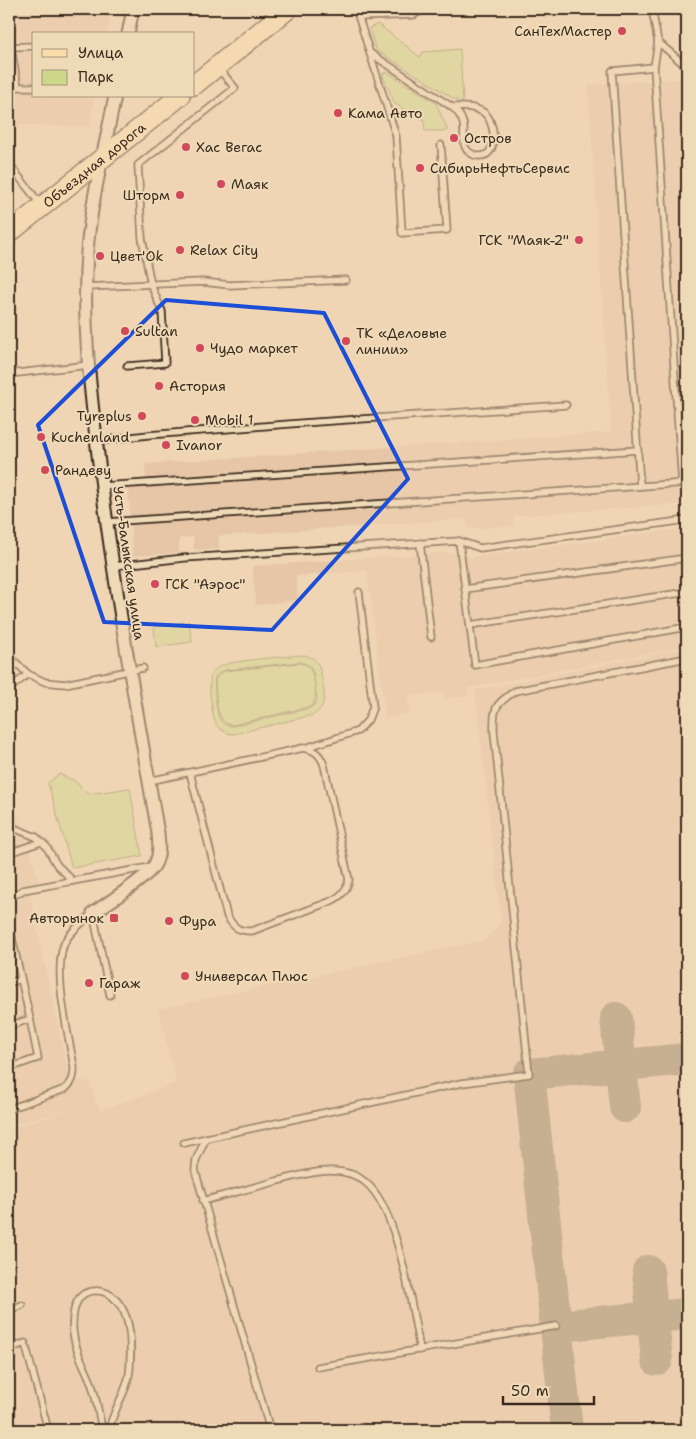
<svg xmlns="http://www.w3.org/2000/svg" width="696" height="1439" font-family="'Shantell Sans',sans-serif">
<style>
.built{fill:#e6c6a7}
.green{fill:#ccd78a;stroke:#848054;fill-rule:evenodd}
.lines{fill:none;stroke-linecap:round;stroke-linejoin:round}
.taxiway{stroke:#968069;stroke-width:32}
.lane-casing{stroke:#3b2a1e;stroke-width:9}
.street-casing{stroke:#3b2a1e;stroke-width:15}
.primary-casing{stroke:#3b2a1e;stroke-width:22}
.lane{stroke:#efdab8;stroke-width:5.5}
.street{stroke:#efdab8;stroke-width:11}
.primary{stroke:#fbddab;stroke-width:19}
.marked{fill:none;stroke:#1d4ed8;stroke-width:4;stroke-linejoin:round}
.poi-dot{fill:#d1495b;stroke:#efdab8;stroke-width:2}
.labels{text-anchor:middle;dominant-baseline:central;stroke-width:4;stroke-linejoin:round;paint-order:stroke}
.poi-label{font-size:14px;fill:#3b2a1e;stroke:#efdab8;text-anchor:start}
.street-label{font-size:14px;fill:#3b2a1e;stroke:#efdab8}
</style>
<rect width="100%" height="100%" fill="#f0d5b4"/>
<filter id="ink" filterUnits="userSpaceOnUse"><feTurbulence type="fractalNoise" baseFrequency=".02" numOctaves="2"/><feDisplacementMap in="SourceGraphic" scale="10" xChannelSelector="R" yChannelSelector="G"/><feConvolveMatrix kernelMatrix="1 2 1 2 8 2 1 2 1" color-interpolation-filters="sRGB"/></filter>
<g filter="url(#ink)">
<!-- built -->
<g class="built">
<polygon points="9,9 112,9 107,34 34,34 34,96 95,96 89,127 9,125"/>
<polygon points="687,78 687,504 514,516 514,526 468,529 466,519 219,536 219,549 194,550 193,537 179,538 179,553 133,556 128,488 146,483 145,464 611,432 588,85"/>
<polygon points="687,528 687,646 468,688 469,696 445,699 443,693 408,696 410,714 385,718 367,571 296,576 298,600 256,605 252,566 453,552 471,557"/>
<polygon points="687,648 687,1430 9,1430 9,1129 75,1108 9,1126 9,796 14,805 39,878 30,894 70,1080 90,1081 96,1102 101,1110 176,1083 158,1009 484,940 501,924 475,690"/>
</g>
<!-- green -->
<g class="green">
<polygon points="378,24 420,57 423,52 460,49 463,102 459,102 376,50 369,28"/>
<polygon points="387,72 436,103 448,131 425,131 424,120 395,104 382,74"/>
<polygon points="189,622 192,642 156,647 154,627"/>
<path d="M300 655C309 655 315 658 319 666 322 682 332 705 313 715L234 734C227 734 222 731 217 726 212 719 209 689 210 681 210 676 213 671 217 668 226 660 285 657 300 655ZM299 662 309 665 313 673 317 699 315 704 310 708 233 726C227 726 222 724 220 719 217 714 213 683 215 678 217 673 221 672 225 670Z"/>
<path d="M299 663C304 664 308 664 310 669 315 676 318 699 312 706L233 725C214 725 217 696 215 682 216 676 220 673 225 671Z"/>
<polygon points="59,774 75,781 88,794 130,788 142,856 72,868 48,783"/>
</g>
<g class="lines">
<!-- taxiway -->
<g class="taxiway">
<polyline points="616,1018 625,1107"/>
<polyline points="648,1271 657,1360"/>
<polyline points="556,1326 687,1314"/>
<polyline points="567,1430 529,1074 687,1059"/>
</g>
<!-- lane casing -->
<g class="lane-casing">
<g id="lane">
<polyline points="356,9 396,136 402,233 447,230 441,145"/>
<polyline points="652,9 658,42 687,67"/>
<polyline points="359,17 414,15 423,9"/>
<polyline points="9,38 18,87 34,87"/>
<polyline points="658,42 654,67 682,484"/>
<polyline points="10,47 34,46"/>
<path d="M370 53 452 107C457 111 461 116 463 123 466 132 460 145 469 152 473 155 476 156 480 156 500 156 495 119 483 112 474 106 462 107 452 107"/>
<polyline points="9,164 41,205"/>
<polyline points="86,287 203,282 230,285 346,280"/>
<polyline points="127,366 165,363 162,311 151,285 142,238 138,165 235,88 219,69"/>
<polyline points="9,374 89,365"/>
<polyline points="97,441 148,435 302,423 566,405"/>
<polyline points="102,486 638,450"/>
<polyline points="640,486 612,71 654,67"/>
<polyline points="107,522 687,483"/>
<polyline points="459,541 480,548 687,520"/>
<polyline points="420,543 431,637"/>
<polyline points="113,566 184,558 459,541 475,665 687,627"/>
<polyline points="465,589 687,558"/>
<polyline points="470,625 687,592"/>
<polyline points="9,656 28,674"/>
<polyline points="9,689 28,674 45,682 65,684 143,668"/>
<polyline points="305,748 358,731 368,720 373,707 359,592"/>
<path d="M149 781 303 748C315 750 320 754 324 765L349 880C346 892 340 897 329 902L252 931C238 931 234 928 227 916L190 773"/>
<polyline points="9,826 36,837 46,846 57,865 73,881"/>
<polyline points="9,853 41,842"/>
<polyline points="9,898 23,890 150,867"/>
<polyline points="9,924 30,1019 9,1026"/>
<polyline points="9,983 21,979"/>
<polyline points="9,1068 38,1058 30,1019"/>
<path d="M9 1109 65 1089C73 1082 74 1077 74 1067 69 1037 51 966 66 940 72 930 84 921 93 913L110 995"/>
<polyline points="206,1138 196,1160 195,1170 270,1430"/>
<path d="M184 1143 462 1083 529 1074 494 732C493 707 495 705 515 691L687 658"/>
<path d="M203 1201C228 1194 253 1188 277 1181 294 1177 312 1171 330 1171 342 1171 356 1174 365 1182 398 1207 412 1309 420 1350"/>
<polyline points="9,1269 11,1268"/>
<polyline points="9,1310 22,1305"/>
<polyline points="9,1349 25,1343 48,1430"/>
<polyline points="318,1367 556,1326"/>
<polyline points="9,1421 12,1430"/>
<path d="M102 1430C99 1414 96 1397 91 1382 84 1365 75 1350 73 1332 72 1323 73 1310 77 1302 84 1287 106 1288 116 1300 119 1303 122 1308 124 1312 131 1326 131 1351 130 1365 130 1389 113 1408 109 1430"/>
</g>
</g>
<!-- street casing -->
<g class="street-casing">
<g id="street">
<polyline points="128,34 133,9"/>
<path d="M93 913C107 903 149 877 155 864 160 855 159 844 158 833 137 713 115 592 100 471 91 399 82 325 87 252 91 199 105 148 115 96"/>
</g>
</g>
<!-- primary casing -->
<g class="primary-casing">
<g id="primary">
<polyline points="194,85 288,9"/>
<path id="s1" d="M9 233 180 96"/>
</g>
</g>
<!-- lane -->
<use href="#lane" class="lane"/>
<!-- street -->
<use href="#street" class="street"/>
<!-- primary -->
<use href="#primary" class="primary"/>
</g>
</g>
<!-- marked area -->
<path d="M0 0H696V1439H0ZM166 300 324 313 408 479 272 630 104 622 38 425Z" fill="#f0d5b4" fill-opacity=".55" fill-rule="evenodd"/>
<path class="marked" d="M166 300 324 313 408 479 272 630 104 622 38 425Z"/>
<!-- markers -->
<g class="poi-dot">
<circle cx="622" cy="31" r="5"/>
<circle cx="338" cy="113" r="5"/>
<circle cx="454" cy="138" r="5"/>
<circle cx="186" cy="147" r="5"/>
<circle cx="420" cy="168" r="5"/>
<circle cx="221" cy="184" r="5"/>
<circle cx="180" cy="195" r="5"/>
<circle cx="579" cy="240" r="5"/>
<circle cx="180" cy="250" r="5"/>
<circle cx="100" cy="256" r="5"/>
<circle cx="125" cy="331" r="5"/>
<circle cx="346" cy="341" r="5"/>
<circle cx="200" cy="348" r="5"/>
<circle cx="159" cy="386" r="5"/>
<circle cx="142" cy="416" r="5"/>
<circle cx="195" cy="420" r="5"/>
<circle cx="41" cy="437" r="5"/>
<circle cx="166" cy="445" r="5"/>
<circle cx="45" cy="470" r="5"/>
<circle cx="155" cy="584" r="5"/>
<rect x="109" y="913" width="10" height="10" rx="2.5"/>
<circle cx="169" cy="921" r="5"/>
<circle cx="185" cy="976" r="5"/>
<circle cx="89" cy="983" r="5"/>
</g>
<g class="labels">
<!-- poi labels -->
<g class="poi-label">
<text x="612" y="31" text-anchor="end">СанТехМастер</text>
<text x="348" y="113">Кама Авто</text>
<text x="464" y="138">Остров</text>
<text x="196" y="147">Хас Вегас</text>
<text x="430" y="168">СибирьНефтьСервис</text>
<text x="231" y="184">Маяк</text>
<text x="170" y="195" text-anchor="end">Шторм</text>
<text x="569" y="240" text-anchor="end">ГСК "Маяк-2"</text>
<text x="190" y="250">Relax City</text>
<text x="110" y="256">Цвет'Ok</text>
<text x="135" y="331">Sultan</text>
<text x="356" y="333">ТК «Деловые<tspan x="356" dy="16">линии»</tspan></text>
<text x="210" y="348">Чудо маркет</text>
<text x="169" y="386">Астория</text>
<text x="132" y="416" text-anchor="end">Tyreplus</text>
<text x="205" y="420">Mobil 1</text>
<text x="51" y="437">Kuchenland</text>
<text x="176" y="445">Ivanor</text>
<text x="55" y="470">Рандеву</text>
<text x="165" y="584">ГСК "Аэрос"</text>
<text x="104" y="918" text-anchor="end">Авторынок</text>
<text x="179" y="921">Фура</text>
<text x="195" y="976">Универсал Плюс</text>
<text x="99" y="983">Гараж</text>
</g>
<!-- street labels -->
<g class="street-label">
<text stroke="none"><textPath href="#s1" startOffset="109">Объездная дорога</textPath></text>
<text transform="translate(129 563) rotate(82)">Усть-Балыкская улица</text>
</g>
</g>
<!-- margin -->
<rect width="696" height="1439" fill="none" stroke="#efdab8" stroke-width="30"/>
<rect x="15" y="15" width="666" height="1409" fill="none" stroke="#3b2a1e" stroke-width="2" filter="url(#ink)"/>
<!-- legend -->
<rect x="32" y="32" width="162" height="65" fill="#efdab8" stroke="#a7947a"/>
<rect x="42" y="49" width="25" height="8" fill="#fbddab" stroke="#a7947a"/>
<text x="78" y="58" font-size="15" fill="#3b2a1e">Улица</text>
<rect x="42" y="70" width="25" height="15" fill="#ccd78a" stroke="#a7947a"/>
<text x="78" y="82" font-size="15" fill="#3b2a1e">Парк</text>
<!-- scale -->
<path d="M503 1396v8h91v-8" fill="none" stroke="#3b2a1e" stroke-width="2.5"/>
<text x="511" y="1396" font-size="15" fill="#3b2a1e" stroke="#efdab8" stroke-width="4" paint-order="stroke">50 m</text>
</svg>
